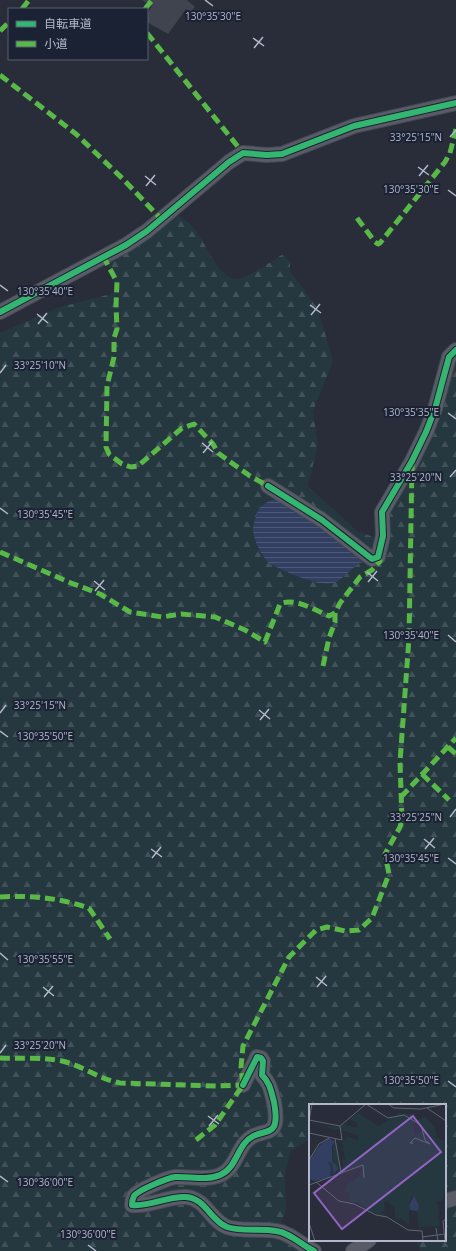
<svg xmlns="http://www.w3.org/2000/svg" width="456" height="1251" font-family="'Open Sans','Noto Sans JP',sans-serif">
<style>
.forest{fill:url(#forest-firs);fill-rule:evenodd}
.water{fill:url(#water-rules)}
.building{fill:#40444e}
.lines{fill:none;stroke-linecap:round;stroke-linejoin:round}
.minor-casing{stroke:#454952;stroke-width:16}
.minor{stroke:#595c66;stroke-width:14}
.quiet{stroke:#58b947;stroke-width:5;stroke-dasharray:10 5;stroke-linecap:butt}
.cycleway-casing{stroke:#1b2234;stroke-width:8}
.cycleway{stroke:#33b770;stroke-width:6}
.ticks{fill:none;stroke:#b2b8ca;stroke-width:1.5}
.inset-road{fill:none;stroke:#5f6573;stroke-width:1}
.view{fill:#9164c3;fill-opacity:0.15;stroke:#9164c3;stroke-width:2}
.inset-edge{fill:none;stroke:#b2b8ca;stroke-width:2}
.ticks-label{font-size:10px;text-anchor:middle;fill:#b2b8ca;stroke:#1b2234;stroke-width:4;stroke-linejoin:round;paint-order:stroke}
</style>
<defs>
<pattern id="forest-firs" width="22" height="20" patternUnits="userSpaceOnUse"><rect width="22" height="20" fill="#25373f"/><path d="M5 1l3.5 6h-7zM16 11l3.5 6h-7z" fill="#425259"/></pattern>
<pattern id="water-rules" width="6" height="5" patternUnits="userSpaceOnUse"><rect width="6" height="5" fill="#323e62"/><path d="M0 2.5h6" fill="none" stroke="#4d5877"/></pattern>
</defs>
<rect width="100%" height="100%" fill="#282d39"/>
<!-- forest -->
<path class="forest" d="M174 214C181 218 188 221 194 228 203 238 220 281 236 279 248 278 272 261 283 254L290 262V271L318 309 333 361 313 411 318 444 308 486 357 531 384 541 386 513 450 367 456 359V1251H420L416 1240H445V1105H310V1139L291 1151 285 1175 286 1212 281 1221 318 1251H0V333L57 308 111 294 116 289C116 279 109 273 108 263L113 258 134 248ZM259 508 368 560 361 561 323 584 310 581 270 564 257 544 253 530Z"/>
<!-- water -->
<path class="water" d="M280 498 368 560C355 563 349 574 338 581 324 591 285 571 270 564 262 557 254 542 253 530 253 523 257 515 259 508L269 501Z"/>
<!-- building -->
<polygon class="building" points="142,0 187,0 195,7 190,12 186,9 168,34 147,22 147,14 152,6"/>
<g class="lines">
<!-- minor casing -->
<g class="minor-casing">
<g id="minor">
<polyline points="0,312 126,245 147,231 229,162 243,153 267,155 282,154 354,126 456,103"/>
<polyline points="268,486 322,520 372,559 378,557 383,536 382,512 412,461 426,432 435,409 449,357 456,350"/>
<path d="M243 1085 257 1057 261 1058 263 1061 262 1075C270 1083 271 1091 274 1102 282 1145 260 1123 244 1144 236 1155 233 1170 220 1175 207 1181 189 1176 175 1177 168 1178 138 1190 134 1196 133 1198 132 1202 132 1205 150 1207 167 1196 186 1197 205 1198 211 1221 227 1227 242 1232 261 1228 276 1231 291 1233 301 1245 314 1251"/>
<polyline points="445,1201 456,1198"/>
<polyline points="353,1251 369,1240"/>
</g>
</g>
<!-- minor -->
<use href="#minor" class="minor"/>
<!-- quiet -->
<g class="quiet">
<polyline points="22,9 29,0"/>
<polyline points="145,9 152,0"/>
<polyline points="0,31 9,22"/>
<polyline points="147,33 243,153"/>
<polyline points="0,75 76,134 123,179 161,219"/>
<polyline points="357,218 375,242 378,244 380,243 445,162 450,153 456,129"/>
<polyline points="103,256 117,282 116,305 117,329 114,338 114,357 107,386 106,447 109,454 122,464 131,467 138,466 182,428 194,424 213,444 218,453 250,476 268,486"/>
<path d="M0 552 71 583 100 594 130 612 162 617 181 614 215 617 245 630 265 642 280 604C294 597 315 610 329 616L335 613"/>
<polyline points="323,666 329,638 335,622 335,613 340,603 360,577 372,570 380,561 378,557"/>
<polyline points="448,747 456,754"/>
<polyline points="422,774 449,800"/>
<polyline points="401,797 456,738"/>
<path d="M0 897C30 895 60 898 89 908L110 939"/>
<path d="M0 1058C18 1059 46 1057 62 1061 83 1066 99 1079 120 1083L217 1086 243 1085"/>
<polyline points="196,1140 215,1125 243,1085 241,1067 243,1046 289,957 316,930 327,927 345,931 359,930 372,918 389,874 385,854 400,827 402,820 400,762 409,638 412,463"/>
</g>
<!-- cycleway casing -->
<g class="cycleway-casing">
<g id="cycleway">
<polyline points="0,312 126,245 147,231 229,162 243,153 267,155 282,154 354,126 456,103"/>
<polyline points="268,486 322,520 372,559 378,557 383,536 382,512 412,461 426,432 435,409 449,357 456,350"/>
<path d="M243 1085 257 1057 261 1058 263 1061 262 1075C270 1083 271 1091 274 1102 282 1145 260 1123 244 1144 236 1155 233 1170 220 1175 207 1181 189 1176 175 1177 168 1178 138 1190 134 1196 133 1198 132 1202 132 1205 150 1207 167 1196 186 1197 205 1198 211 1221 227 1227 242 1232 261 1228 276 1231 291 1233 301 1245 314 1251"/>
</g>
</g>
<!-- cycleway -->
<use href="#cycleway" class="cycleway"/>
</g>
<!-- ticks -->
<path class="ticks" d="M205 0 213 6M253 38 264 46M254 48 263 37M450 137 456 130M418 167 429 175M145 176 156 185M419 176 428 165M146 186 155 175M448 190 456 196M0 285 8 291M310 305 321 313M37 314 48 323M311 315 320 304M38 324 47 313M0 373 6 365M448 413 456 419M202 443 213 452M203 453 212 442M450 477 456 470M0 508 8 514M367 572 378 581M94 581 105 590M368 582 377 571M95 591 104 580M448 635 456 642M259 710 270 719M0 713 6 705M260 720 269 709M0 731 8 737M450 817 456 809M424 839 435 848M151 849 162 857M425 849 434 838M152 858 161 847M448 858 456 864M0 953 8 960M316 977 327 986M43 987 54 996M317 987 326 976M44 997 53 986M0 1053 6 1045M448 1081 456 1087M208 1116 219 1124M209 1126 218 1115M0 1176 8 1182M88 1245 96 1251"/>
<!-- overview -->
<g transform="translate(309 1104)">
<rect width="137" height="137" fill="#282d39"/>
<path d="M49 9 70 22 90 9 102 10 107 12 104 18 106 31 113 27V21L108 16 116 13 125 22 128 34 137 37V80L134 96 127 98 130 103 129 114 131 122 110 123 106 92H103L100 99V121L92 114 87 116 85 103 78 97 75 99 76 106 72 108 77 113 62 108 49 98H39L41 90 36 87 38 81 52 71 53 64 52 62 33 67 32 62 35 61 32 56 36 55 33 39 38 33 49 36 50 31 10 21 32 23 34 20 48 24 49 19 40 15Z" fill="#25373f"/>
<path d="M27 38 32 67 21 72 19 58 23 57 24 42Z" fill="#25373f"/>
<path d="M20 34 26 38 23 42V57L29 64 25 70 23 59 19 58 22 64 21 74 5 77 0 75V57L11 41ZM105 91 110 102 109 107 101 106 100 102Z" fill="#323e62"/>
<path class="inset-road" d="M57 0 79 14 95 11 112 21 116 36 121 40 106 34 101 39H104M79 0 85 4 112 5 136 0M118 4 137 17M0 16 31 22 57 0M0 17 3 0M0 29 33 36 31 22M26 35 32 68M0 56 10 40 20 34M7 78 30 97 45 100 67 111 78 113 99 126 113 127 114 137M0 81 54 61 55 74M0 119 6 137M127 124 129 137M113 133 136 130M136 137 134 117 137 115"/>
<path class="view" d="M104 12 132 48 33 125 5 89Z"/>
<rect width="137" height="137" class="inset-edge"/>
</g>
<g class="ticks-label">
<text x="213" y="20">130°35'30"E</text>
<text x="416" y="141">33°25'15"N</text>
<text x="411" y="193">130°35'30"E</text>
<text x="45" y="295">130°35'40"E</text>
<text x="40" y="369">33°25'10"N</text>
<text x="411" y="416">130°35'35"E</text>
<text x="416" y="481">33°25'20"N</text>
<text x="45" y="518">130°35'45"E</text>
<text x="411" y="639">130°35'40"E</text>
<text x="40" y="709">33°25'15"N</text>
<text x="45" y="740">130°35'50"E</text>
<text x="416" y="821">33°25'25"N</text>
<text x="411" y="862">130°35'45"E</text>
<text x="45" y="963">130°35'55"E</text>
<text x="40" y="1049">33°25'20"N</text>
<text x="411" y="1084">130°35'50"E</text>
<text x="45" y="1186">130°36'00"E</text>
<text x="88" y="1238">130°36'00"E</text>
</g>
<!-- legend -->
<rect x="8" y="8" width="140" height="52" fill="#1b2234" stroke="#575e70"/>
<rect x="16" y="21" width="20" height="6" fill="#33b770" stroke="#575e70"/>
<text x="44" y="28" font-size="12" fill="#b2b8ca">自転車道</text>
<rect x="16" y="41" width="20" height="6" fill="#58b947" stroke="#575e70"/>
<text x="44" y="48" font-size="12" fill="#b2b8ca">小道</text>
</svg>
